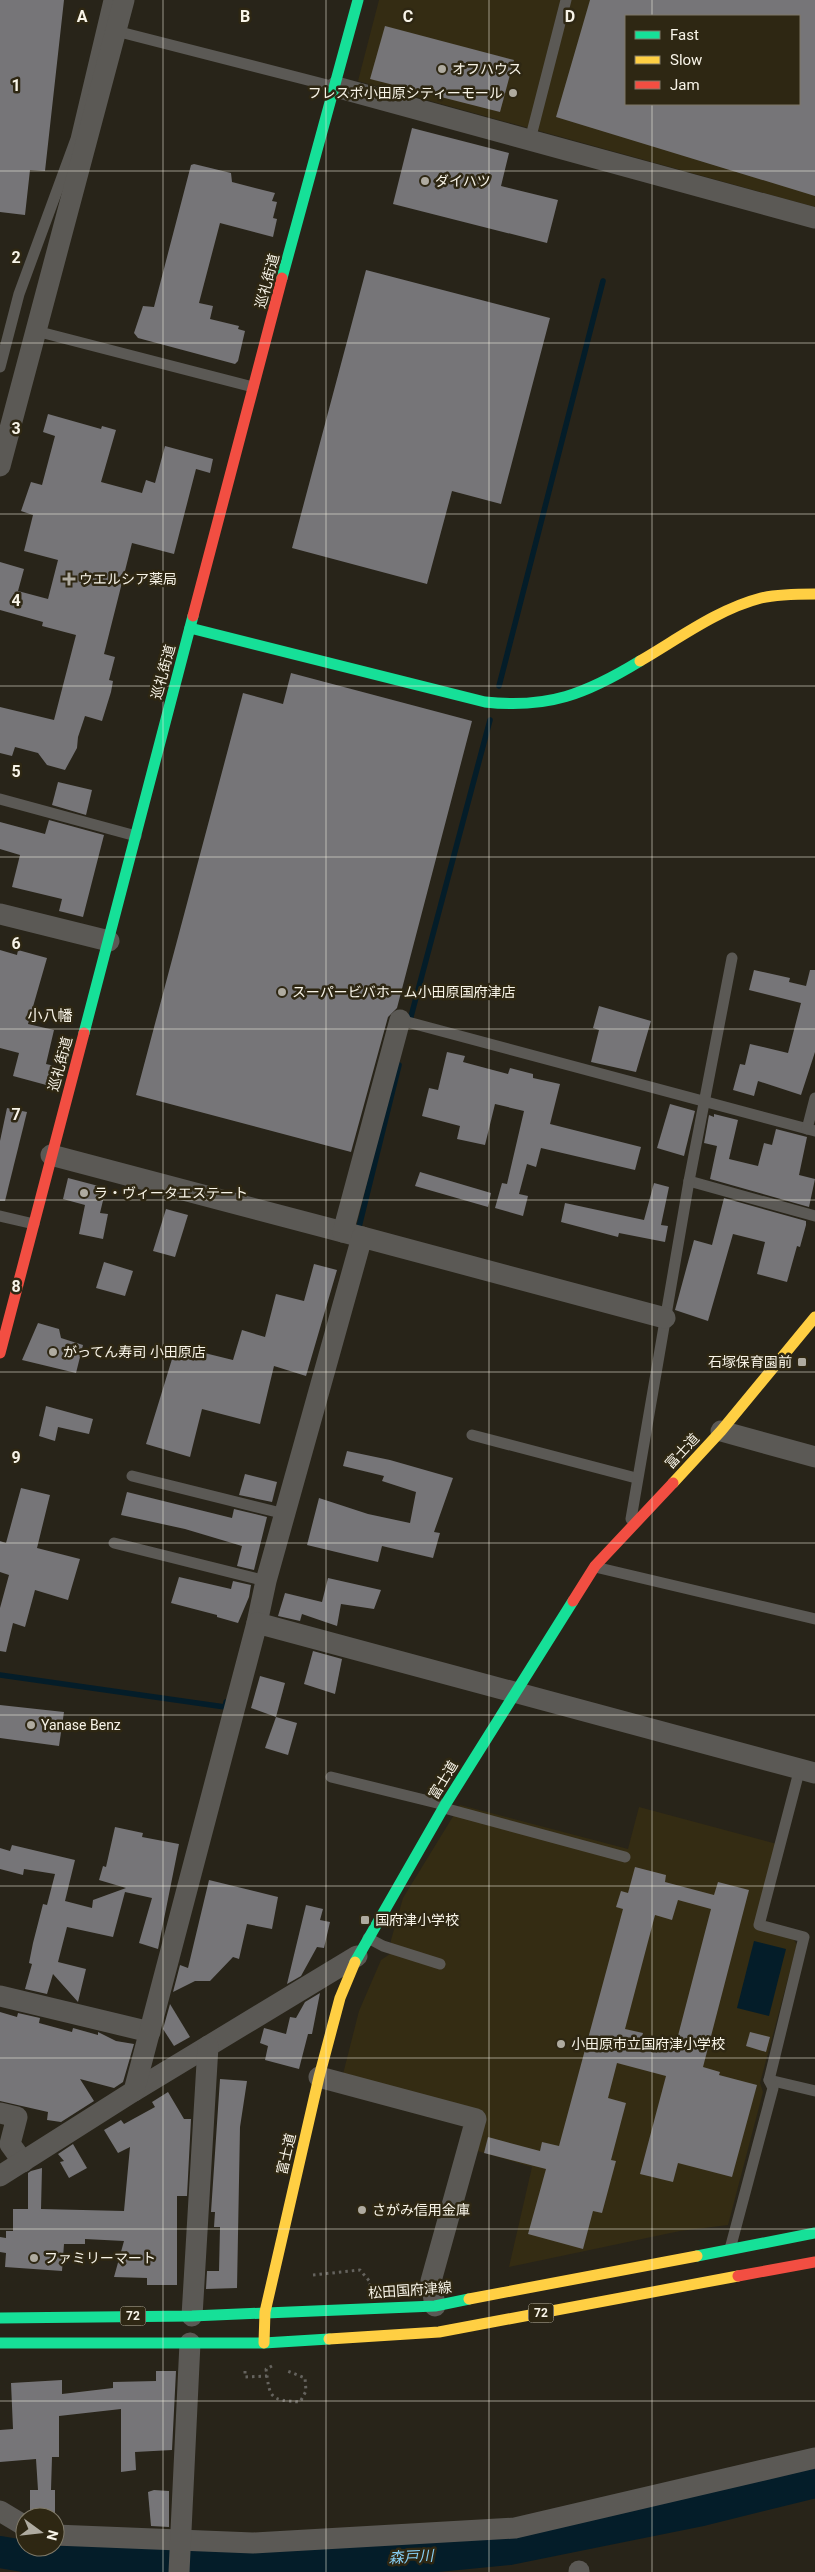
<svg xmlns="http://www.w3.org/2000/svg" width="815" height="2572" font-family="Roboto,'Noto Sans JP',sans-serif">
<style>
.built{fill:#342c13;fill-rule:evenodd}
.water{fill:#041d29}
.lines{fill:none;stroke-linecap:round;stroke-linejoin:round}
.stream{stroke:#041d29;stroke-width:5.5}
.river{stroke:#041d29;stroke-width:32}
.building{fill:#767578;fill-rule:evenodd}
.path{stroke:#65635e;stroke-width:3;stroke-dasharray:2.5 4;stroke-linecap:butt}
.lane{stroke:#5b5955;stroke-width:11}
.street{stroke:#5b5955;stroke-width:21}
.fast{stroke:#16e098;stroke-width:11}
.slow{stroke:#ffcf43;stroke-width:11}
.jam{stroke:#f24e42;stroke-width:11}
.grid{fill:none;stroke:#f8f4e8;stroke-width:1;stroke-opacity:0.55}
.poi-dot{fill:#afaba0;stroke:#2e2713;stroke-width:2}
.labels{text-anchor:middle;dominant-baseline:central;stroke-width:5;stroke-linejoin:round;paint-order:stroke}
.shield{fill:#2e2713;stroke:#bbb6a8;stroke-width:1}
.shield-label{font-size:12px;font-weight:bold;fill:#f8f4e8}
.poi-label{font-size:14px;fill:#f8f4e8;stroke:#2e2713;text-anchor:start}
.street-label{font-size:14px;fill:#f8f4e8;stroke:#2e2713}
.neighbourhood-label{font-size:15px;fill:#f8f4e8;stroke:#2e2713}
.water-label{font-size:15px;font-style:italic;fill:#87cff4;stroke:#2e2713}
.grid-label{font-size:16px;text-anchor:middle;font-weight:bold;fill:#f8f4e8;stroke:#2e2713;stroke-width:5;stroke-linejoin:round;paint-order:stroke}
</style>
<rect width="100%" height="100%" fill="#282419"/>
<!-- built -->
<g class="built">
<path d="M379 0H815V207L358 81ZM626 16H799V104H626Z"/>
<polygon points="460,1805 628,1849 639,1807 777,1844 755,1928 793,1938 797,1945 760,2083 763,2092 728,2225 680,2231 509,2267 532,2167 474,2150 482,2117 342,2078 359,2011 381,1960 390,1954 391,1940 403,1898"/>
</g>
<!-- water -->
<polygon class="water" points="754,1941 786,1949 769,2016 737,2008"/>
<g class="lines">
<!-- stream -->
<g class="stream">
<polyline points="499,686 603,281"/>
<polyline points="409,1024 490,720"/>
<polyline points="358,1231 399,1065"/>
<polyline points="0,1675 225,1707 226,1702"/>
</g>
<!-- river -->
<polyline class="river" points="0,2552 59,2562 417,2558 509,2549 702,2510 815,2482"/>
</g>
<!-- building -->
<g class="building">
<polygon points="0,0 64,0 45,171 30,170 25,215 0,212"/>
<path d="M590 0H815V196L556 117ZM626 16H799V104H626Z"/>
<polygon points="385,26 514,60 500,112 370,79"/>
<polygon points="412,128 509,153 501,186 558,200 547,243 393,204"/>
<polygon points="194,164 231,173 232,182 275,193 272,201 277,202 273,218 277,219 273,237 220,223 199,303 213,306 210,319 239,326 238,329 245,331 238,361 235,364 138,338 134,333 143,306 154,307 191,165"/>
<polygon points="366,270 550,318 501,504 452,491 427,584 292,548"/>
<polygon points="48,414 101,429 102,426 116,430 101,482 142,493 146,480 155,483 165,446 213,459 210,473 196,469 174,554 132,543 104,654 115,657 109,680 113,681 111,692 102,721 85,716 78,737 77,748 65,770 47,765 38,753 15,747 12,756 0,753 0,707 54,720 76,635 42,626 43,622 0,610 0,562 24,569 18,591 48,599 58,560 24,551 33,515 21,511 31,482 42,485 55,436 43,432"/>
<polygon points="291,673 472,721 397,1008 388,1017 351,1152 136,1095 243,693 283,704"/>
<polygon points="58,782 92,790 86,815 52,805"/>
<polygon points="49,820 104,835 83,917 59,911 62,899 12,887 20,855 0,849 0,822 45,834"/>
<polygon points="0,950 17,955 18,950 47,958 28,1024 54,1030 46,1064 55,1066 50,1086 13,1076 19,1053 0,1048"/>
<polygon points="754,970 790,978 789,982 806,986 810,970 815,970 815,1052 801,1095 758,1081 754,1096 733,1090 740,1064 745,1065 750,1044 788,1053 801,1003 749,990"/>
<polygon points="599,1006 651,1021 636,1072 591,1062 599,1030 593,1028"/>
<polygon points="447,1052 465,1056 463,1062 508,1074 510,1068 533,1074 533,1078 560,1084 550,1124 641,1147 635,1170 541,1148 536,1167 527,1164 519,1194 528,1196 523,1216 495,1208 502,1183 507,1184 524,1111 495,1104 485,1145 457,1139 460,1126 422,1116 429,1088 438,1090"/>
<polygon points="670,1104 695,1111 684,1156 657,1148"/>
<polygon points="7,1108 27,1112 5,1201 0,1201 0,1141"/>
<polygon points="714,1114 738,1120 729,1159 758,1166 764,1143 772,1145 776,1129 807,1137 799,1175 815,1179 809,1207 710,1179 717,1146 704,1143 709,1115 714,1117"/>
<polygon points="420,1172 491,1193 488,1207 415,1186"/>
<polygon points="68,1178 106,1188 100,1213 108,1214 103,1239 79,1234 85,1205 63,1199"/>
<polygon points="654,1183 669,1187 661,1225 668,1226 665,1242 619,1233 618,1237 561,1222 565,1203 644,1220"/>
<polygon points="724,1198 806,1221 806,1225 800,1247 797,1246 787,1282 757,1274 765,1242 733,1234 708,1321 675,1310 694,1240 712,1245"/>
<polygon points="166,1209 188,1215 175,1257 153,1251"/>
<polygon points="104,1262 133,1271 125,1296 96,1288"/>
<polygon points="314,1264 337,1270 306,1376 274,1366 260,1424 202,1409 190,1457 146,1444 176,1346 233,1360 242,1330 265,1337 276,1294 304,1301"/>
<polygon points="38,1323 59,1329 61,1338 83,1345 76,1373 22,1360"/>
<polygon points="46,1406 93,1419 89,1434 58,1427 55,1441 39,1436"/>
<polygon points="347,1451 390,1460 453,1478 434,1532 440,1533 433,1558 382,1546 378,1562 307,1545 319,1498 368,1514 410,1523 416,1492 382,1481 384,1476 343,1466"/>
<polygon points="245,1474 277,1482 272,1502 239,1495"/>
<polygon points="21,1488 50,1495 37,1548 80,1559 68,1600 35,1590 25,1627 13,1623 6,1652 0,1651 0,1608 9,1575 0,1572 0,1541 6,1543"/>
<polygon points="127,1492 232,1518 234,1509 267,1517 254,1570 237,1566 242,1546 185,1529 121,1515"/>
<polygon points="179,1577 231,1589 233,1581 251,1585 249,1597 238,1623 217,1617 217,1615 171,1603"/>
<polygon points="328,1578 381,1590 374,1609 341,1604 337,1626 302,1614 300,1621 278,1616 285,1593 322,1602"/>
<polygon points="313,1651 342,1659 335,1694 304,1684"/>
<polygon points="260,1676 285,1683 276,1717 251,1708"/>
<polygon points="0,1705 64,1712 59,1746 0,1738"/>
<polygon points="276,1717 297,1723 288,1755 265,1748"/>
<polygon points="115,1827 143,1833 142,1837 179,1844 158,1949 139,1943 152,1898 125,1892 113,1937 67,1927 58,1962 86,1969 78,2002 53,1974 47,1994 25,1989 32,1964 29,1963 33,1943 43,1904 47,1905 55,1874 24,1869 23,1875 0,1869 0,1848 10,1851 12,1845 75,1860 65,1901 92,1908 93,1900 126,1888 99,1880 103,1866 106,1867"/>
<path d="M635 1867 666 1875 665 1882 714 1895 718 1882 749 1890 703 2067 720 2072 719 2075 757 2085 732 2177 678 2163 673 2182 640 2174 666 2076 617 2063 608 2098 626 2103 611 2160 616 2161 602 2213 593 2211 583 2249 528 2234 546 2169 484 2153 488 2137 540 2151 542 2142 559 2146 623 1909 616 1907 621 1891 628 1893ZM678 1900 711 1909 674 2051 640 2042 643 2033 625 2029 655 1915 672 1920Z"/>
<polygon points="209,1880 278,1897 272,1929 247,1924 239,1959 233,1957 210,1981 195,1981 173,1992 180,1965 188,1968"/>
<polygon points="306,1905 323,1909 320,1920 330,1922 324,1948 317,1947 301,1976 287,1984"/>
<polygon points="320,1993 312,2034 308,2034 299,2069 265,2060 268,2046 260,2043 264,2028 286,2034 290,2017 296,2018 305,2002"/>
<polygon points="170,2004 190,2037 174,2046 163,2029"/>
<polygon points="0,2012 17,2017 18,2013 40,2018 39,2023 72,2032 73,2028 98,2035 98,2032 116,2041 134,2044 123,2082 114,2088 80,2079 94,2101 61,2122 47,2120 48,2112 0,2101"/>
<polygon points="750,2032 770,2037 766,2052 746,2046"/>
<polygon points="220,2079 247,2081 240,2127 237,2288 206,2289 207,2271 219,2271 220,2227 214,2227 215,2212 211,2212"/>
<polygon points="168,2092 184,2119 191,2119 187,2196 177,2196 177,2285 147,2285 147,2278 114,2277 124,2241 85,2239 85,2244 64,2244 62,2271 5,2267 6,2253 0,2252 0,2237 6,2238 6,2231 13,2231 13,2209 28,2209 28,2173 31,2171 42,2168 41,2209 124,2211 130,2147 118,2153 104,2130 121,2120 124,2124 155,2107 152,2102"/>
<polygon points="73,2144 87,2168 69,2178 60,2162 64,2161 58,2154"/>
<polygon points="156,2371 176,2371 172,2450 135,2452 136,2470 121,2472 121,2409 59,2416 59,2457 52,2457 51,2490 55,2490 55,2517 36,2517 36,2514 30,2514 30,2490 38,2490 36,2459 0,2462 0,2430 13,2429 11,2383 62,2380 62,2394 113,2388 113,2382 156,2381"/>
<polygon points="154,2490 169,2491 169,2527 151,2526 148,2492"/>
</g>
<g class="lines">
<!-- path -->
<g class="path">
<polyline points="313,2275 360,2270 371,2283 368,2287"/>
<path d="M272 2366 266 2369C270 2398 269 2400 300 2402L306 2391 305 2378 285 2370"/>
<polyline points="245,2371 245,2377 267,2376"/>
</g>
<!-- lane -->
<g class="lane">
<polyline points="116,31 335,87"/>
<polyline points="530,140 566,0"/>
<polyline points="36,331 253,387"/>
<polyline points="0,367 19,294 76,139 109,0"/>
<polyline points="0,799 136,836"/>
<polyline points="400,1020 815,1131"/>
<polyline points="807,1129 815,1098"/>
<polyline points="689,1181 815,1216"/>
<polyline points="0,1216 34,1224"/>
<polyline points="472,1435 636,1478"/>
<polyline points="132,1476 285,1514"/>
<polyline points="631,1519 689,1181 732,958"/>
<polyline points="114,1543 266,1581"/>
<polyline points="595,1567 815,1619"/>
<polyline points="331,1777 445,1805"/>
<polyline points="444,1808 625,1857"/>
<polyline points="368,1938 383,1946 440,1964"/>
<polyline points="769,2080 815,2091"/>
<polyline points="730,2249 773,2088 769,2080 804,1937 759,1925 800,1768"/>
</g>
<!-- street -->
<g class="street">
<polyline points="336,87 815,218"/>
<polyline points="0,466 124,0"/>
<polyline points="0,914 109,941"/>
<polyline points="51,1155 362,1237"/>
<polyline points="343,1232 400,1020"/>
<polyline points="721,1431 815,1457"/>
<polyline points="257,1623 266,1581 362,1237 665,1318"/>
<polyline points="0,1996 150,2032"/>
<polyline points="319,2077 476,2119 431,2281 435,2306"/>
<polyline points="134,2091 357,1956"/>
<polyline points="0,2113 17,2117 10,2144 23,2162"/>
<polyline points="0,2176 134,2091 257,1623 815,1773"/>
<polyline points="192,2316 208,2046"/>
<polyline points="0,2511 25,2526"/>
<polyline points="55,2535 253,2543 515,2528 815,2458"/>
<polyline points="579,2571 579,2572"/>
<polyline points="179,2572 190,2343"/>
</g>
<!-- fast -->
<g class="fast">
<polyline points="282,278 358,0"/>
<path d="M190 628 485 702C548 709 586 694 640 661"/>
<polyline points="84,1033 193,616"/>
<polyline points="355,1962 445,1805 573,1601"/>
<polyline points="697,2256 815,2233"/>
<polyline points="0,2318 192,2316 435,2306 469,2299"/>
<polyline points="0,2343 264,2343 329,2339"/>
</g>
<!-- slow -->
<g class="slow">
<path d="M640 661C678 639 718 609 761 598 778 594 797 594 815 594"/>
<polyline points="673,1483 721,1431 815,1317"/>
<polyline points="469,2299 697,2256"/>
<polyline points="329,2339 439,2332 738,2276"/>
<polyline points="264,2343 265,2312 319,2077 340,1998 355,1962"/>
</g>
<!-- jam -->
<g class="jam">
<polyline points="193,616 282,278"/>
<polyline points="0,1353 84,1033"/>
<polyline points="573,1601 595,1566 673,1483"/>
<polyline points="738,2276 815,2262"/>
</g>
</g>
<!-- grid -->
<path class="grid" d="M163 0V2572M326 0V2572M489 0V2572M652 0V16M652 104V2572M0 171H815M0 343H815M0 514H815M0 686H815M0 857H815M0 1029H815M0 1200H815M0 1372H815M0 1543H815M0 1715H815M0 1886H815M0 2058H815M0 2229H815M0 2401H815"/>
<!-- markers -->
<g class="poi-dot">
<circle cx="442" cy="69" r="5"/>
<circle cx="513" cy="93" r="5"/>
<circle cx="425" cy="181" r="5"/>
<path d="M66.5 571.5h5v5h5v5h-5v5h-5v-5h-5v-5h5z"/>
<circle cx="282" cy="992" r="5"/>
<circle cx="84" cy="1193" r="5"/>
<circle cx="53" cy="1352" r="5"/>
<rect x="797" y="1357" width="10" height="10" rx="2.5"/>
<circle cx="31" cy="1725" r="5"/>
<rect x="360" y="1915" width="10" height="10" rx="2.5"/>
<circle cx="561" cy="2044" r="5"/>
<circle cx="362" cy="2210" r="5"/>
<circle cx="34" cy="2258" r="5"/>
</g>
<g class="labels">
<!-- shield labels -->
<g class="shield">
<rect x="528.5" y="2303.5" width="25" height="19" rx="4"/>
<rect x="120.5" y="2306.5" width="25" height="19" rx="4"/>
</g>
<g class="shield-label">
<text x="541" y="2313">72</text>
<text x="133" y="2316">72</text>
</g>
<!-- poi labels -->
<g class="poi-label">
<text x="452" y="69">オフハウス</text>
<text x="503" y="93" text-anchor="end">フレスポ小田原シティーモール</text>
<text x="435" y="181">ダイハツ</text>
<text x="79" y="579">ウエルシア薬局</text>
<text x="292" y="992">スーパービバホーム小田原国府津店</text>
<text x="94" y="1193">ラ・ヴィータエステート</text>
<text x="63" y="1352">がってん寿司 小田原店</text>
<text x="792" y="1362" text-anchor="end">石塚保育園前</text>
<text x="41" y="1725">Yanase Benz</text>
<text x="375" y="1920">国府津小学校</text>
<text x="571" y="2044">小田原市立国府津小学校</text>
<text x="372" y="2210">さがみ信用金庫</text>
<text x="44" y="2258">ファミリーマート</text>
</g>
<!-- street labels -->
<g class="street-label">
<text transform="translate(267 281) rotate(-75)">巡礼街道</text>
<text transform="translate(163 672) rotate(-75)">巡礼街道</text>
<text transform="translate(60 1064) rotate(-75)">巡礼街道</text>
<text transform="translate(682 1451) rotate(-47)">富士道</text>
<text transform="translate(443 1780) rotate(-59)">富士道</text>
<text transform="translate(286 2154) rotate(-77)">富士道</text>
<text transform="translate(410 2290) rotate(-4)">松田国府津線</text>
</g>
<!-- neighbourhood labels -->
<g class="neighbourhood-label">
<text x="50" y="1016">小八幡</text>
</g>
<!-- water labels -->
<g class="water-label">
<text transform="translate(411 2557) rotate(-3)">森戸川</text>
</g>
</g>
<g class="grid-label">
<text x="82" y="22">A</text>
<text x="245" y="22">B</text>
<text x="408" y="22">C</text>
<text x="570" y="22">D</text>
<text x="16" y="91">1</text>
<text x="16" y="263">2</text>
<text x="16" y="434">3</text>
<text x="16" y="606">4</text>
<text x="16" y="777">5</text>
<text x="16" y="949">6</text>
<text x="16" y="1120">7</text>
<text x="16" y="1292">8</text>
<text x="16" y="1463">9</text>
</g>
<!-- legend -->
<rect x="625" y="15" width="175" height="90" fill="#2e2713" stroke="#7f7968"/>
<rect x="635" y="31" width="25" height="8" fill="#16e098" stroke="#7f7968"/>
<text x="670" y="40" font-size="15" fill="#f8f4e8">Fast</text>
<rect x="635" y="56" width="25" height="8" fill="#ffcf43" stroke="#7f7968"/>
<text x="670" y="65" font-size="15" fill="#f8f4e8">Slow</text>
<rect x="635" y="81" width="25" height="8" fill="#f24e42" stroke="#7f7968"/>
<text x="670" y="90" font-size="15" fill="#f8f4e8">Jam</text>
<!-- north arrow -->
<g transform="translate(40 2532) rotate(105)"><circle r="24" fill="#2e2713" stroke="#7f7968"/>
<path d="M0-4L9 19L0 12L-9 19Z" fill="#afaba0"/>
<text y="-8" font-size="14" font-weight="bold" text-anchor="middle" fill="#f8f4e8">N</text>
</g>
</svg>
